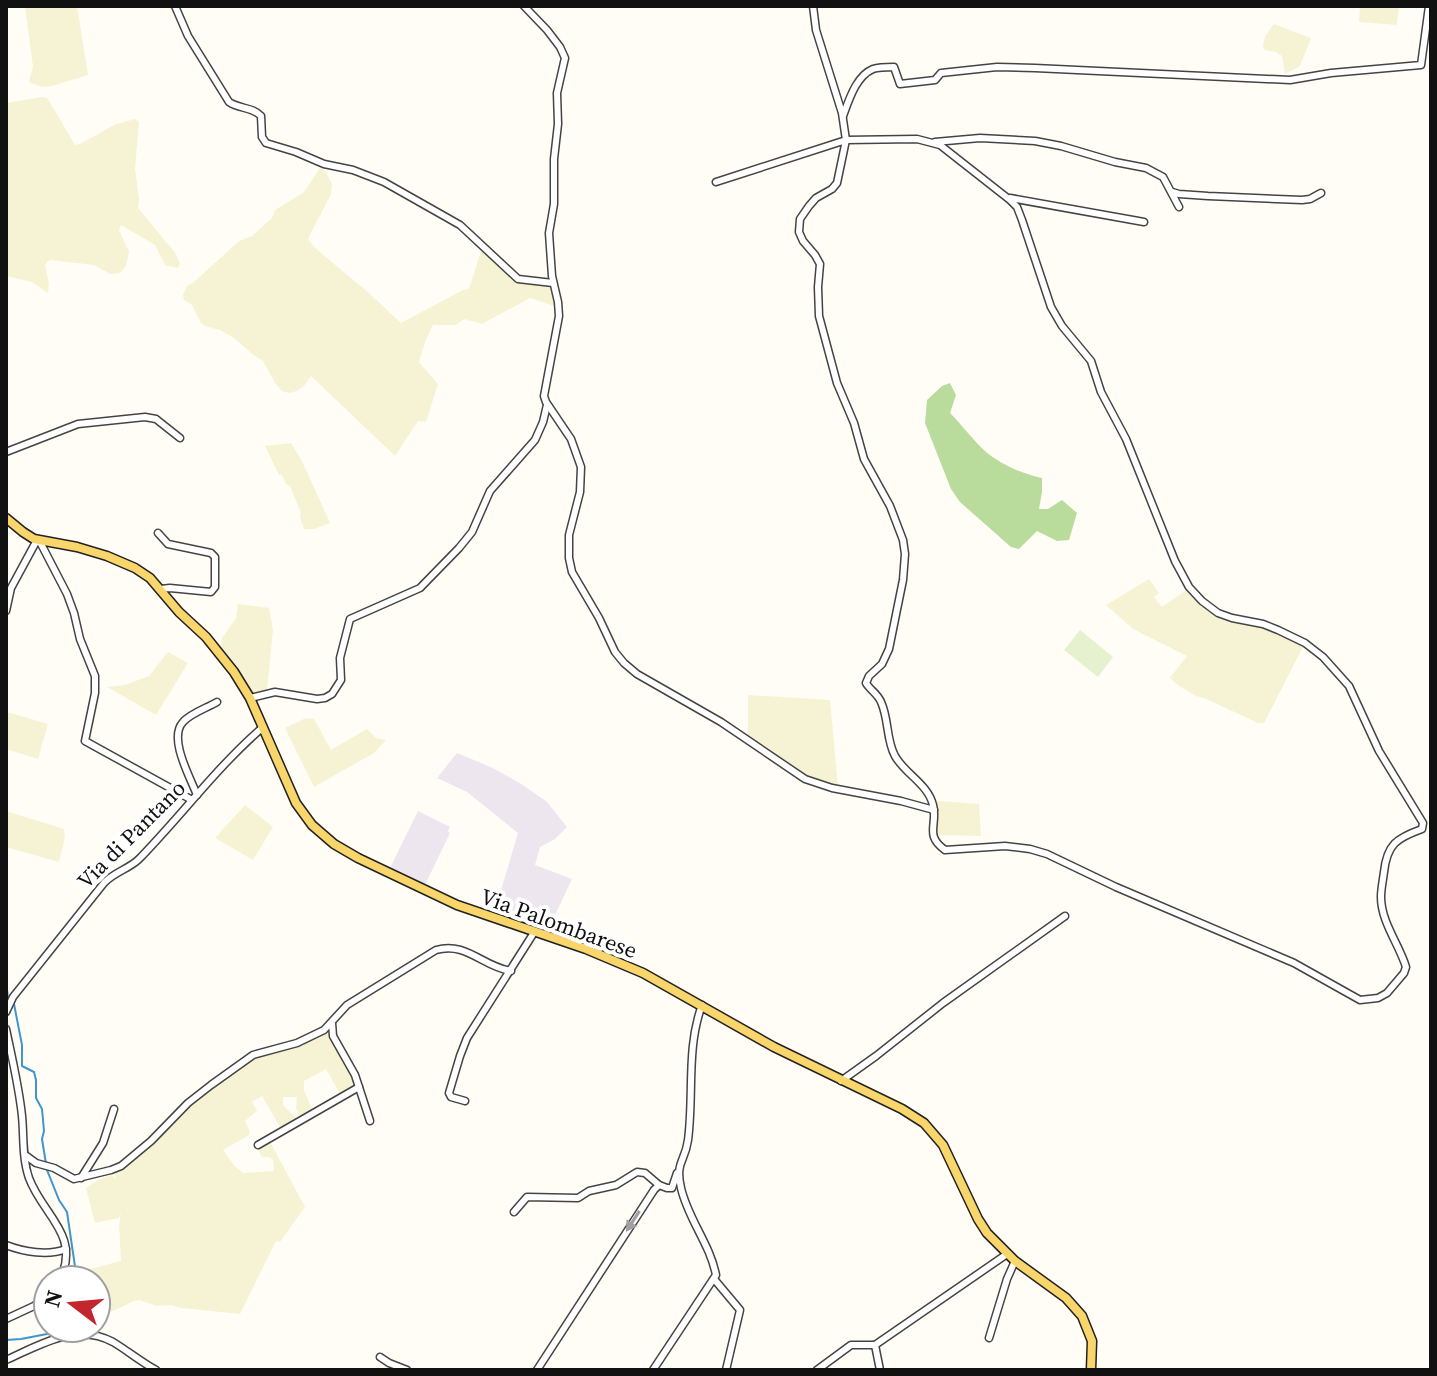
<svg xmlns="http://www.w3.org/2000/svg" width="1437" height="1376" font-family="'Source Serif 4',serif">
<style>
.industrial{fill:#eee6ef}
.farmland{fill:#f6f3d4}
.forest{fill:#b9dc9c}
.pitch{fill:#e6f2cf}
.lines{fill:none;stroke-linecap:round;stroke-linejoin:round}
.stream{stroke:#3f96cf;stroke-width:2}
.minor-casing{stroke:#444;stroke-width:9}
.major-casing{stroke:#222;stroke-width:11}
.minor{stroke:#fff;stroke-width:6}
.major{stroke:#f9d66b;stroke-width:8}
.oneway{fill:#a0a0a0}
.labels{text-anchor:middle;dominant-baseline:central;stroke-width:8;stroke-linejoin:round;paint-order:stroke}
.street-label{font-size:22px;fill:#111;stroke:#fff}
</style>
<rect width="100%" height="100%" fill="#fffdf5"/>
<!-- industrial -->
<g class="industrial">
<polygon points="457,753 493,768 523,785 547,802 567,827 555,839 540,847 535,865 572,879 549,928 528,921 528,918 496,907 518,833 467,792 437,778"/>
<polygon points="418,811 450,827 448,831 450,833 424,887 389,870"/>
</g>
<!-- farmland -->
<g class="farmland">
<polygon points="25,6 77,6 88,75 52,86 42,87 29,82 33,67"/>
<polygon points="1360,6 1399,6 1397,25 1359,22"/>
<polygon points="1274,24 1311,38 1300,66 1285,74 1282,56 1276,52 1265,50 1263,46 1265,36"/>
<polygon points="42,97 47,98 52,106 75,145 80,144 116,124 135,119 139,122 135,169 139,199 138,208 176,254 180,264 178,268 165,265 155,245 121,225 119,230 129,252 126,266 120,273 110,274 94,265 51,260 47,262 45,266 49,284 48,293 32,282 6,276 6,103"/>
<polygon points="320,168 325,171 332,184 331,194 308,239 314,247 369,293 401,323 463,290 469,289 482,248 518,281 548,285 555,296 557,307 530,298 482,324 464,319 456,325 433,325 425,342 419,362 438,384 426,422 418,421 395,456 311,376 304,386 297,391 289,393 282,391 275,383 263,361 251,353 234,338 220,330 205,326 201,323 192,305 184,300 183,295 187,286 193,283 239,241 252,236 272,218 275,210 304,192"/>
<polygon points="291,443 302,461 330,523 314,529 304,529 300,517 301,513 290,486 286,484 282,475 279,475 265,446"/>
<polygon points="1149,579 1159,593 1154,597 1162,607 1186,590 1209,612 1219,617 1235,622 1267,627 1304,645 1264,723 1258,723 1204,698 1196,696 1179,686 1170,678 1187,656 1133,629 1106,605"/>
<polygon points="238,604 269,608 273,630 267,690 253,694 221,650 222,638 236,618"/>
<polygon points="168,652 188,663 156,715 107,687 125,685 149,676"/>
<polygon points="748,695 830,700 838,787 805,778 753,741 748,735"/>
<polygon points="7,712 48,724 38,759 6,749"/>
<polygon points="306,718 314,719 331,750 367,729 376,738 386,740 374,753 314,787 285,728"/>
<polygon points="939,801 979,804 981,836 937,835 935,831 936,803"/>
<polygon points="245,805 273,827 253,860 215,838"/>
<polygon points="6,811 64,829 65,837 59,862 6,847"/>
<polygon points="330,1027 357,1081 356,1086 341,1096 326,1069 304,1081 304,1090 313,1111 300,1117 296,1108 297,1097 283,1097 283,1105 298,1120 280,1127 262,1096 252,1102 257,1111 245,1121 250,1131 249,1135 223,1150 234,1165 243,1173 274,1171 273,1160 270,1157 262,1157 257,1148 269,1140 305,1207 280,1242 276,1241 240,1314 181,1308 171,1305 157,1306 139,1300 134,1301 107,1314 96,1316 96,1280 76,1280 75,1273 121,1261 119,1225 121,1213 119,1218 95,1223 86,1188 98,1180 106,1177 112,1175 116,1179 114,1173 161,1135 192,1102 252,1058"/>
</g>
<!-- forest -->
<path class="forest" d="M950 383 956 395 950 413C962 425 972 439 985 451 1000 464 1022 474 1042 478V492L1039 509H1048L1062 500 1077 513 1069 540 1057 541 1037 531 1019 549 1011 547 960 502 951 489 925 423 927 400 942 386Z"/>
<!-- pitch -->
<polygon class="pitch" points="1080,630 1113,657 1098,677 1064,650"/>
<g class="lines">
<!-- stream -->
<g class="stream">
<polyline points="7,989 8,999"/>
<polyline points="14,1004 22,1045 22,1066 34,1072 36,1080 36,1098 42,1109 44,1131 42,1139 47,1170 59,1200 67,1212 77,1280"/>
<polyline points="96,1319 101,1328"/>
<polyline points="6,1340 21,1339 78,1328"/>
</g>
<!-- minor casing -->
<g class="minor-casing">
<g id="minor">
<path d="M175 6 188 36 229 102C239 109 253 107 261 116L262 137 266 143 296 152 324 164 353 170 384 182 460 225 518 279 553 283"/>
<polyline points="524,6 547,30 560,47 565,58 557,93 558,124 554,159 554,204 549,233 552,276 558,302 559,316 544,396 546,402 571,439 581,467 580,492 569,535 569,558 572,572 599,618 615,652 624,663 637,674 721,722 805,779 832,788 901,801 934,810"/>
<path d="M843 116C849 100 856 76 873 69 879 67 888 67 894 67L900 84 935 80 941 73 997 67 1035 68 1290 80 1331 73 1421 65 1429 6"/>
<polyline points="935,142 980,138 1035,141 1061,146 1115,162 1146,168 1163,177 1179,207"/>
<path d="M716 182 846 140 917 139 940 145 1010 200 1017 207 1022 220 1051 307 1062 326 1091 361 1101 392 1126 439 1175 561 1189 587 1202 601 1218 613 1232 618 1263 624 1278 630 1305 643 1323 657 1349 686 1379 751 1423 823 1422 829C1397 838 1387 844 1384 872 1383 880 1381 889 1381 897 1381 922 1399 944 1406 967L1404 973 1387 993 1378 998 1360 1000 1294 963 1116 887 1047 854 1030 849 1005 846 945 850C924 835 938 825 933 805 928 784 905 774 895 756 886 740 889 719 881 702 878 694 870 690 866 683L869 676 882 664 889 649 903 580 905 554 903 540 890 506 864 459 854 423 837 383 819 316 818 287 820 264 815 255 803 241 799 232 800 219 809 206 816 198 832 189 837 183 846 140 842 113 816 30 813 6"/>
<polyline points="1172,192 1179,194 1208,196 1302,200 1310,199 1321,193"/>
<polyline points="1010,198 1144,222"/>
<polyline points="6,452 78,424 145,417 156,419 180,438"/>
<polyline points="158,533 168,544 211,553 215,557 215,587 211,592 170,588 160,589"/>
<polyline points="39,540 67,594 74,613 80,639 95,676 95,693 85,741 192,800"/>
<polyline points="6,611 11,588 37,540"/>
<polyline points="250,698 275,692 317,699 325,698 332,694 341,680 340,658 350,619 420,588 459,548 472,532 490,491 535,440 543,422 547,405"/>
<path d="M197 795C190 777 168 738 183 722 191 713 207 708 217 702"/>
<path d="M6 1012 13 997 104 883C114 872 129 869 139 859 181 816 217 767 262 728"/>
<polyline points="332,1023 333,1036 355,1075 370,1121"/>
<path d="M6 1029C12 1058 19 1087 22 1116 24 1136 22 1158 29 1178 43 1216 81 1234 60 1280"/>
<polyline points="841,1081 876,1056 943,1003 1065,916"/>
<polyline points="465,1101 451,1097 449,1093 460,1056 467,1038 535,931"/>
<polyline points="258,1145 359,1087"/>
<path d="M25 1155 36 1163 54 1168 74 1179 111 1170 121 1166 151 1141 188 1103 211 1085 253 1055 297 1043 324 1030 347 1005 436 950C466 941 483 967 511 971"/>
<polyline points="81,1178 103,1143 114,1109"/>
<polyline points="514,1212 527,1197 578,1198 589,1191 616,1185 637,1172 645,1173 659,1185"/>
<path d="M6 1245C24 1252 48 1256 66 1249"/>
<polyline points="714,1279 740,1310 726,1370"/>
<polyline points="6,1319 34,1306 48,1295"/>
<polyline points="989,1338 1007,1279 1015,1261"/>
<polyline points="875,1345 1007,1254"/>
<polyline points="380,1357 389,1363 407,1370"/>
<path d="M6 1360C40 1345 76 1322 113 1342 128 1351 141 1362 156 1370"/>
<polyline points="537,1370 654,1190 659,1185 667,1188 672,1188 677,1173"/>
<path d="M653 1370 716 1275C710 1244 688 1219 681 1188 675 1162 685 1162 688 1140 694 1095 686 1048 702 1005"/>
<polyline points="817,1370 851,1345 875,1345 880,1370"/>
</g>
</g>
<!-- major casing -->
<g class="major-casing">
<polyline id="major" points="6,518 23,532 34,539 77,547 107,556 135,568 150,578 179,612 206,637 234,672 250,698 296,803 312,825 334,844 358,858 457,905 586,949 643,973 774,1047 902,1109 924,1123 943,1145 978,1219 987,1233 1015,1261 1066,1298 1082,1316 1092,1341 1091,1370"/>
</g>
<!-- minor -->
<use href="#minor" class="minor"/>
<!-- major -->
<use href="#major" class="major"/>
</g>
<!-- one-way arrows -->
<defs><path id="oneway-solid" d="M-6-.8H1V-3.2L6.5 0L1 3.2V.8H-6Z" transform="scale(2)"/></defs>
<use class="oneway" href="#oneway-solid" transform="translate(633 1221) rotate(123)"/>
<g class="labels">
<!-- street labels -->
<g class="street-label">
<text transform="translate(131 834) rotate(-45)">Via di Pantano</text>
<text transform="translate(559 923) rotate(20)">Via Palombarese</text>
</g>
</g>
<!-- border -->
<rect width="1437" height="1376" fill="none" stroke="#111111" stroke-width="16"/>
<!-- north arrow -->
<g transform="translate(72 1304) rotate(286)"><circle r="38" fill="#ffffff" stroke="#a0a0a0" stroke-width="2"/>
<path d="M0-6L14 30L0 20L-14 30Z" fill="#c4262e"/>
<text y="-12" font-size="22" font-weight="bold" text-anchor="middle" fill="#111111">N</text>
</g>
</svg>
